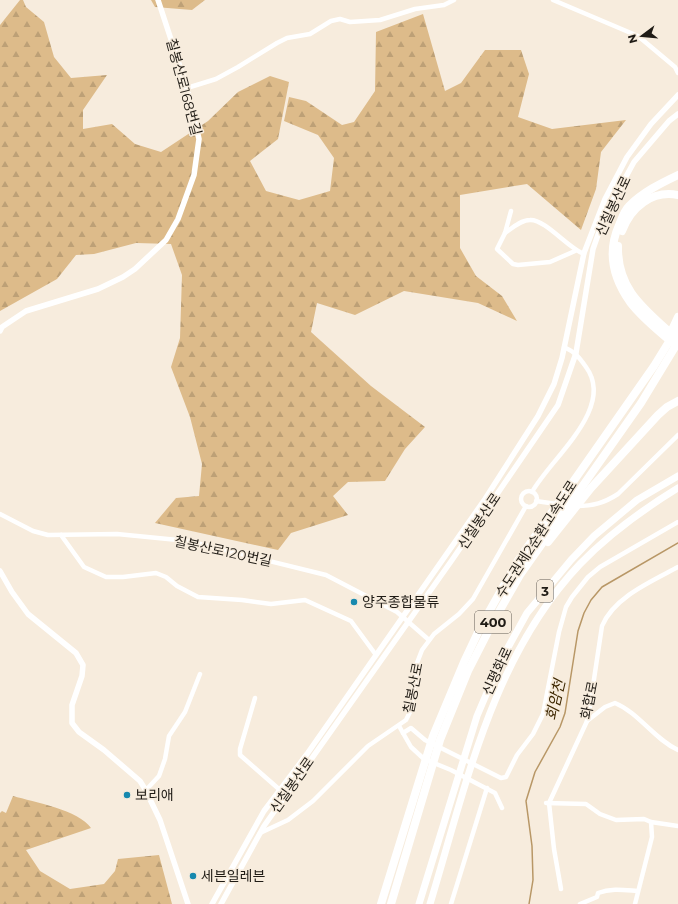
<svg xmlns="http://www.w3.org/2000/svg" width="678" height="904" font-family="Montserrat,'Noto Sans KR',sans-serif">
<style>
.forest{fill:url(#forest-firs)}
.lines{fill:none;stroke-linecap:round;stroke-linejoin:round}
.stream{stroke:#b89766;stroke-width:1.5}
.minor{stroke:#fff;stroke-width:4.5}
.tertiary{stroke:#fff;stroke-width:5.5}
.trunk{stroke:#fff;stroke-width:7}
.motorway{stroke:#fff;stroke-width:8}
.poi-dot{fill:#1789ae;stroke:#f7ecdd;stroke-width:1.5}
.labels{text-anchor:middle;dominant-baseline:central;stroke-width:3;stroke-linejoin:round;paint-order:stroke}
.shield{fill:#f7ecdd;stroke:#605a52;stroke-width:1}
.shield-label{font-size:13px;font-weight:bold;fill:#201c16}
.street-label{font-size:14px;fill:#201c16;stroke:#f7ecdd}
.poi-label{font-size:14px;fill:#201c16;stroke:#f7ecdd;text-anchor:start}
.water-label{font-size:15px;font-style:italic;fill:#3d2700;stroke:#f7ecdd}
</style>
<defs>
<pattern id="forest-firs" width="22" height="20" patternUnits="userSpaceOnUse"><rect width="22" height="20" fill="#ddbb8a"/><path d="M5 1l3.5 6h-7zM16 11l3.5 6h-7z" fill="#bda076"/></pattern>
</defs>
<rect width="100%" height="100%" fill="#f7ecdd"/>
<!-- forest -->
<g class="forest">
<polygon points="20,0 23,0 26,7 44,22 54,57 71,78 107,75 83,110 83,129 112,124 135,144 161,152 208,121 238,92 270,76 289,82 278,139 250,161 266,191 299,200 330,191 334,158 318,135 284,121 289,97 306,101 342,125 354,122 375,91 376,32 423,14 445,91 461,83 485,50 521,50 529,74 518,117 552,129 626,120 601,152 596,189 581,230 527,184 460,195 460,248 476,276 502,296 517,321 478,303 404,291 355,315 317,303 311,332 371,386 425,427 405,449 385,481 348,482 333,496 348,515 291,533 278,550 155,523 176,498 199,496 202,464 190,417 171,367 180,338 182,275 171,244 136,243 94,254 76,255 57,279 0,311 0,25"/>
<polygon points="151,0 205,0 192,10 155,7"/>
<path d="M13 796C34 802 79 810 91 828L26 850 40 871 70 889 104 884 115 871 118 859 159 855 172 904H0V813L2 811 6 813Z"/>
</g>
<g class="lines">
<!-- stream -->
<polyline class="stream" points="529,904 533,880 532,846 526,801 535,772 560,727 565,713 578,631 584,613 591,600 602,587 678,543"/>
<!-- minor -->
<g class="minor">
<polyline points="553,0 638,36 675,67 678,73"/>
<polyline points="187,88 216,79 238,67 277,43 287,38 310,34 331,21 340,19 350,22 380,20 415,9 444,5 454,0"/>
<polyline points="511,211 505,233 497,249 513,264 518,265 550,262 575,251"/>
<path d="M505 233C512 228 521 220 530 220 545 219 569 249 584 254"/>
<circle cx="529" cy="499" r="8"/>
<path d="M532 492C551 458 616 408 586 367 579 357 575 352 564 347"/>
<polyline points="536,501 570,506"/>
<path d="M577 506C593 506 604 503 618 494L678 435"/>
<polyline points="0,514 33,531 48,535 117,534 188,541 326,575 397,612 429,640"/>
<polyline points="61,535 84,567 106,577 123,577 156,573 166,577 177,586 198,597 242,600 271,604 305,600 351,621 376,655"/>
<polyline points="255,698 240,749 240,755 280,790"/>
<path d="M587 721 605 707 615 703C639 713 654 739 678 750"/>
<polyline points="399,726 411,747 424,759 451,770 495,793 502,808"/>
<polyline points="403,733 411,728 425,740 501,778 506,777 517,755 533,734 543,714 559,632 566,607 572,597 588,577 600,567 678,522"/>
<polyline points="146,790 159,776 165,759 169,736 185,712 200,674"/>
<polyline points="546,803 586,804 600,814 616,820 644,819 651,822 652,837 635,904"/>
<polyline points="651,822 678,826"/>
<polyline points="260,833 288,820 313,801 368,746 406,720 411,710 417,663 422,650 434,634 459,614 473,599 526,506"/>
<path d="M561 889 554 849 549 803 588 719 602 626C614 597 652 581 678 567"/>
<polyline points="451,904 487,788"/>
<path d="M580 904 597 897 598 893C611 888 624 890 637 891"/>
</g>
<!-- tertiary -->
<g class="tertiary">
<polyline points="0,331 2,327 26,311 98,289 123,277 135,269 166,240 178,219 194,175 199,139 187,88 158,0"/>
<polyline points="0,571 12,592 28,614 76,653 83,665 82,676 72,705 72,723 79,732 104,750 140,781 145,789 160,820 188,904"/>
<polyline points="212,904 264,811 307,754 485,499 538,416 554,384 562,358 584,253 605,199 627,157 651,124 678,95"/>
<polyline points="221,904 264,826 452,560 558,405 576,353 593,249 605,215 634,162 669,121 678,114"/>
</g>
<!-- trunk -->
<g class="trunk">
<polyline points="419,904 477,716 500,662 527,613 571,560 594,536 637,500 678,476"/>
<path d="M430 904C466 786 492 657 580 564 609 534 642 510 678 488"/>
</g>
<!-- motorway -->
<g class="motorway">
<path d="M622 231C631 207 652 190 678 195"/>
<path d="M618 246C617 291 646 310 676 338"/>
<polyline points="671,332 678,317"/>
<path d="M674 344C659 331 642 318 630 302 613 278 607 252 619 225 622 218 624 211 629 206 643 192 661 183 678 175"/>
<polyline points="548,542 591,488 658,415 667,407 678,401"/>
<polyline points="381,904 433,736 464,662 481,626 517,562 654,366 678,327"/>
<polyline points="391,904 440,740 468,671 492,624 520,575 641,403 678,342"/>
</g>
</g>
<!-- markers -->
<g class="poi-dot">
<circle cx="354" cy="602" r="4"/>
<circle cx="127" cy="795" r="4"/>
<circle cx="193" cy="876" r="4"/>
</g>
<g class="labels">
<!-- shield labels -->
<g class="shield">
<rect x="537" y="580" width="16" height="22" rx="3"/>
<rect x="475" y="611" width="36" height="22" rx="3"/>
</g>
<g class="shield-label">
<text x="545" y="591">3</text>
<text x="493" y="622">400</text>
</g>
<!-- street labels -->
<g class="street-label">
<text transform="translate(184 87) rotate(75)">칠봉산로168번길</text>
<text transform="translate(613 206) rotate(-65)">신칠봉산로</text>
<text transform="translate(479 521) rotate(-56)">신칠봉산로</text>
<text transform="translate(536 539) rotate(-57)">수도권제2순환고속도로</text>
<text transform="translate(223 551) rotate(12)">칠봉산로120번길</text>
<text transform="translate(497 671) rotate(-65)">신평화로</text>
<text transform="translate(413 688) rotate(-79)">칠봉산로</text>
<text transform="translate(589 700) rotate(-79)">화합로</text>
<text transform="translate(292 785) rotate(-55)">신칠봉산로</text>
</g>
<!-- poi labels -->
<g class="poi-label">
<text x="362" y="602">양주종합물류</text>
<text x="135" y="795">보리애</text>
<text x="201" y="876">세븐일레븐</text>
</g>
<!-- water labels -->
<g class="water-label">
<text transform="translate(555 700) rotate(-77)">회암천</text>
</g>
</g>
<!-- north arrow -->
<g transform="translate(642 36) rotate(254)" stroke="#f7ecdd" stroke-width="3" paint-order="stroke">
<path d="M0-3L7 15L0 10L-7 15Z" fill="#201c16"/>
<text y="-6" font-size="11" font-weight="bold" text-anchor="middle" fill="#201c16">N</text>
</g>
</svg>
